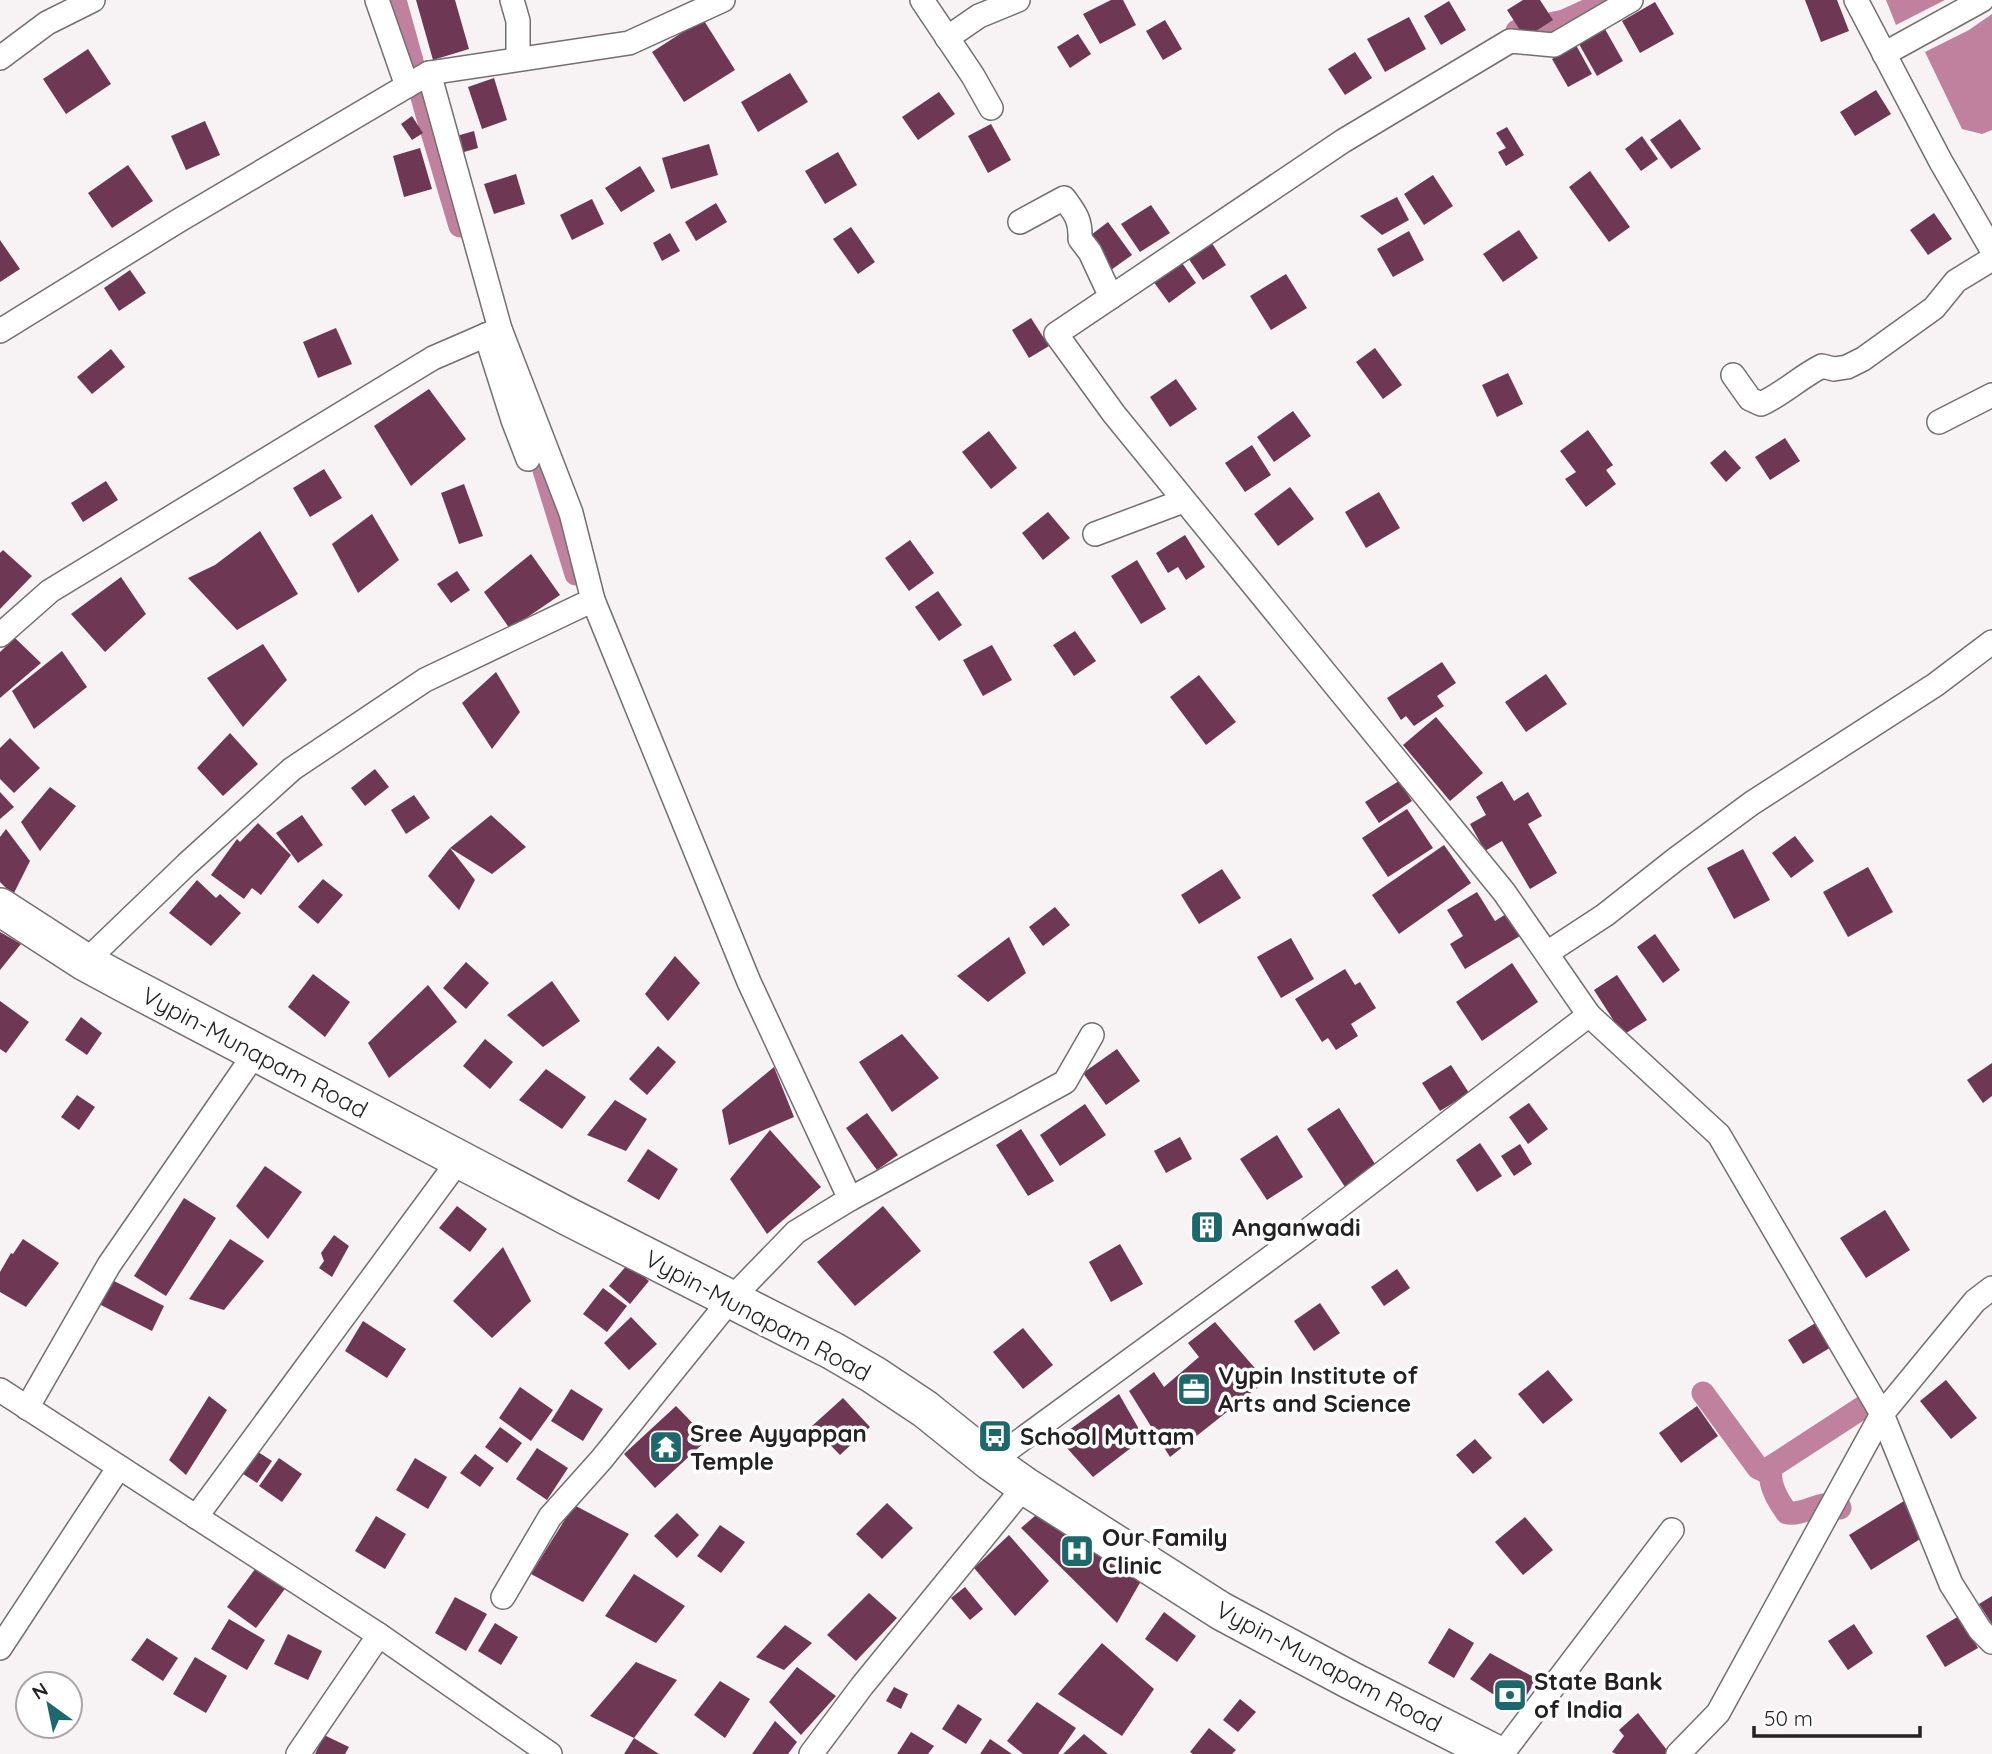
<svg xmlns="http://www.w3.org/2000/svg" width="1992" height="1754" font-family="Quicksand,sans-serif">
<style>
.water{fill:#bf819e}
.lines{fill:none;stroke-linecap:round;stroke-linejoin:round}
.canal{stroke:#bf819e;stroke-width:23}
.building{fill:#6e3753}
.minor-casing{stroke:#736f70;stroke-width:26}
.primary-casing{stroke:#736f70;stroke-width:40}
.minor{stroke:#fff;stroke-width:23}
.primary{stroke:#fff;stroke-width:37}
.labels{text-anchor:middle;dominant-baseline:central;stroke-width:7;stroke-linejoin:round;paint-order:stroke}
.street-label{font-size:24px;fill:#232122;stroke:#fff}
.poi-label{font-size:24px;font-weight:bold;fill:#232122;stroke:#fff;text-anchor:start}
</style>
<rect width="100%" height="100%" fill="#f7f2f4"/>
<!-- water -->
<g class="water">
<polygon points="1886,0 1945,0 1896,25"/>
<polygon points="1992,14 1992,130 1982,134 1962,129 1925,52 1969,30"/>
</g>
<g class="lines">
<!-- canal -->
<g class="canal">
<polyline points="395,0 427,115 460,226"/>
<polyline points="1517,31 1564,21 1610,0"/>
<polyline points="544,470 576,574"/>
<polyline points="1703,1393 1758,1468 1769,1473"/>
<path d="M1840 1508C1823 1497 1806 1516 1787 1513 1777 1499 1768 1484 1771 1467L1874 1400"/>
</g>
</g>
<!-- building -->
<g class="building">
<polygon points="416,0 455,0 469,49 433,60"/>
<polygon points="1111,0 1123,0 1136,25 1100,44 1083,14"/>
<polygon points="1523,0 1540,0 1553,20 1525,38 1507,10"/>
<polygon points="1805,0 1837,0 1849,31 1821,42"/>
<polygon points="1449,1 1466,30 1441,45 1424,16"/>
<polygon points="1655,2 1674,34 1640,53 1622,21"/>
<polygon points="1409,17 1426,49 1385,72 1367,39"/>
<polygon points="703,19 735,70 684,102 652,52"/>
<polygon points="1165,20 1182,49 1163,60 1146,31"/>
<polygon points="1605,29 1623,61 1597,76 1579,44"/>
<polygon points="1078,34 1091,54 1070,68 1057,47"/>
<polygon points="1576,45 1592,74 1568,87 1552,59"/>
<polygon points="88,49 111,84 66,114 43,79"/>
<polygon points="1355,52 1372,78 1345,95 1328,69"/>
<polygon points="790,73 808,102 758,132 741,102"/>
<polygon points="494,78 507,120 482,129 468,87"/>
<polygon points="1876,90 1891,114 1855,136 1840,112"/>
<polygon points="939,92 955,114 918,140 902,117"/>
<polygon points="412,116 423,133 412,140 401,124"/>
<polygon points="1680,119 1701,149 1671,169 1650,140"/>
<polygon points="205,121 220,155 186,170 171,136"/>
<polygon points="991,124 1011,160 988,173 968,136"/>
<polygon points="1507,127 1524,155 1506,166 1498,152 1506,148 1496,133"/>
<polygon points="474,131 478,148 457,154 453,137"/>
<polygon points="1642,136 1658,159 1641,171 1625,149"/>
<polygon points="709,144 718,175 671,189 662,158"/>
<polygon points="420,148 432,189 404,197 393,156"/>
<polygon points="838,152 857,185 825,204 805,171"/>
<polygon points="128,165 153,201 112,228 88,193"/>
<polygon points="640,166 655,191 621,212 605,188"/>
<polygon points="1590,171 1630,227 1609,242 1569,187"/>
<polygon points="516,174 525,204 494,214 484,184"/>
<polygon points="1433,175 1453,206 1424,225 1404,194"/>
<polygon points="1397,197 1409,220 1382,235 1360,216"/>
<polygon points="592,199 604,224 572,240 560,215"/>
<polygon points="716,203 727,222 696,241 685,222"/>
<polygon points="1151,205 1170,233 1140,252 1121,224"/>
<polygon points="1934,213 1952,239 1928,255 1910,230"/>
<polygon points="1108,222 1132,255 1111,270 1087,238"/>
<polygon points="851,227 875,262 858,274 833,239"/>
<polygon points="1519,230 1538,258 1503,282 1483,254"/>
<polygon points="1409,231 1424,260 1393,277 1377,249"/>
<polygon points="670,233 680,251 662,261 653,243"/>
<polygon points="1208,237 1226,265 1203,280 1184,252"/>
<polygon points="0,240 20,269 0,282"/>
<polygon points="1180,260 1196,283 1169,303 1153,281"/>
<polygon points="130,270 146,293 119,311 104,288"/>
<polygon points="1286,274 1307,308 1271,330 1250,296"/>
<polygon points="1031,318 1049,346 1029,358 1012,330"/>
<polygon points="336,328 352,364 318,378 303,342"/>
<polygon points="1375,348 1402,385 1383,399 1356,362"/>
<polygon points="111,349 125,367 92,394 77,377"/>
<polygon points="1508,373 1523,404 1497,417 1482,385"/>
<polygon points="1176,379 1197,409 1170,427 1150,397"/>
<polygon points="429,389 466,439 411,486 374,426"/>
<polygon points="1293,411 1311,436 1274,462 1257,437"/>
<polygon points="1588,430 1613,465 1606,470 1616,484 1586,507 1565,479 1576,472 1560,451"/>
<polygon points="989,431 1017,468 991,489 962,452"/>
<polygon points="1785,438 1800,461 1770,480 1755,457"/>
<polygon points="1252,445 1271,475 1245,492 1225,463"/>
<polygon points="1725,450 1741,468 1726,482 1710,463"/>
<polygon points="324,469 342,498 310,517 293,488"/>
<polygon points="106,481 118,500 83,522 71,503"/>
<polygon points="464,484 483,536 459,544 441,493"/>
<polygon points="1290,487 1314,519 1278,546 1254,514"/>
<polygon points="1379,492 1400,528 1366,548 1345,512"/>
<polygon points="1048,512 1070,538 1043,560 1022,533"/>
<polygon points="372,514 399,560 358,593 332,544"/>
<polygon points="260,531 298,594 237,630 188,578 215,565"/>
<polygon points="1185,535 1205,567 1186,580 1178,567 1168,573 1156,553"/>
<polygon points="910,540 934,573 909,591 885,558"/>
<polygon points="3,550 32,576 0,609 0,553"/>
<polygon points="531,554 560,595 510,629 484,592"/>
<polygon points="1137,560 1166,609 1141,624 1111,576"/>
<polygon points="457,571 470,590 451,603 437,584"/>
<polygon points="121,577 146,614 105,652 71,614"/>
<polygon points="938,591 962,625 939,641 915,607"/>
<polygon points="1075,631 1096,661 1074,676 1053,645"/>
<polygon points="15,638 41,663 0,698 0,652"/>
<polygon points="263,644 287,680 243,727 207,678"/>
<polygon points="992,645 1012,680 983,696 963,660"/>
<polygon points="62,651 87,687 34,729 12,691"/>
<polygon points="1442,662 1456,683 1437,696 1444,706 1414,726 1406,716 1401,720 1387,698"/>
<polygon points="496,672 520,712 492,749 462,703"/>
<polygon points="1546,674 1567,704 1526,732 1505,702"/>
<polygon points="1199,675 1236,722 1206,745 1170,697"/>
<polygon points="1436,717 1483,773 1450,801 1403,745"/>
<polygon points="230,733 258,764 223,796 197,768"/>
<polygon points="10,738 40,768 14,793 0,779 0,748"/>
<polygon points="375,769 389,787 365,806 351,788"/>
<polygon points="1399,781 1412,801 1379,823 1365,802"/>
<polygon points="1502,781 1514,801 1528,792 1542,816 1528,824 1557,873 1530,889 1502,841 1485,851 1470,824 1486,815 1476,797"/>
<polygon points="50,787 76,806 40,851 21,822"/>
<polygon points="0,792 14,807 0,819"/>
<polygon points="414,795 430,818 406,834 391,810"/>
<polygon points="1407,809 1433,848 1388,877 1362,838"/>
<polygon points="302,815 323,845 298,863 276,833"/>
<polygon points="491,815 526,847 492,874 450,848"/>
<polygon points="258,823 291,855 261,895 252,888 244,899 211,875 237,839 240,842"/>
<polygon points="6,829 30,861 13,895 0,882 0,837"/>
<polygon points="1795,836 1814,861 1791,878 1772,853"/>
<polygon points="1444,845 1471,883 1399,934 1372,895"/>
<polygon points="450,848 475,880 459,910 428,876"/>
<polygon points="1743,849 1770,900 1734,919 1707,868"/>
<polygon points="1868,867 1893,912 1848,937 1823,892"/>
<polygon points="1222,869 1241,898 1199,924 1181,895"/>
<polygon points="323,879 343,895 318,924 298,907"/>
<polygon points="197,880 216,898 220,894 241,913 211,946 169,913"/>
<polygon points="1477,892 1495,921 1506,914 1520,936 1465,969 1450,944 1463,936 1447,910"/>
<polygon points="1055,907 1070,925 1043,946 1029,927"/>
<polygon points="0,932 21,944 0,970"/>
<polygon points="1655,934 1680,970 1663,983 1637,947"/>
<polygon points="1009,937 1026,973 988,1002 957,976"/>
<polygon points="1291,938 1314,979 1281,998 1257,957"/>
<polygon points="675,956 700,983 668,1021 645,994"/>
<polygon points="466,962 489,983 466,1009 443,988"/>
<polygon points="1512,963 1538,1002 1482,1041 1456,1002"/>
<polygon points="1345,969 1355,985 1360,982 1376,1008 1351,1024 1358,1036 1336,1050 1328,1038 1322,1042 1295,999"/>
<polygon points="313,974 350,1002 325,1037 288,1007"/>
<polygon points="1617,975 1647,1020 1623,1035 1594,990"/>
<polygon points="552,981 580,1021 543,1047 507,1015"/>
<polygon points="428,985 457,1022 389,1078 368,1043"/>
<polygon points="0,1001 29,1022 6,1053 0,1049"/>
<polygon points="81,1017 102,1033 87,1055 65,1040"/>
<polygon points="902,1034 939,1078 892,1112 859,1062"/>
<polygon points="485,1039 513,1062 490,1089 463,1066"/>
<polygon points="658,1046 676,1062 647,1095 629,1079"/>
<polygon points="1117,1049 1140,1081 1106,1105 1083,1073"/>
<polygon points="1992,1063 1992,1096 1983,1103 1967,1080"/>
<polygon points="1451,1065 1469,1093 1440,1111 1422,1083"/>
<polygon points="774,1067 794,1117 729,1145 722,1110"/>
<polygon points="546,1069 586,1097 562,1129 519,1100"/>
<polygon points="77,1095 95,1107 79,1130 61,1117"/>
<polygon points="615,1100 647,1119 626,1151 587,1135"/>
<polygon points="1529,1103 1548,1129 1528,1144 1509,1117"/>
<polygon points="1085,1104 1106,1135 1060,1166 1040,1135"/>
<polygon points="1339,1108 1377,1167 1345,1187 1307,1129"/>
<polygon points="867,1113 898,1155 877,1170 846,1128"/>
<polygon points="1021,1129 1054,1181 1028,1196 996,1145"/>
<polygon points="770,1130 821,1187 767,1234 730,1179"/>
<polygon points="1277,1135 1303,1177 1267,1200 1240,1159"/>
<polygon points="1180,1137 1192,1159 1166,1173 1154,1151"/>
<polygon points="1480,1143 1502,1176 1477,1192 1456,1160"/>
<polygon points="1520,1144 1532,1164 1514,1176 1501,1156"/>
<polygon points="648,1149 678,1169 659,1200 627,1181"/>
<polygon points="265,1166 302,1192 268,1239 236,1206"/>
<polygon points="184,1198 216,1218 166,1296 134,1276"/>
<polygon points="457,1206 487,1229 470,1252 439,1228"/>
<polygon points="883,1206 921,1251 855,1306 817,1262"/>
<polygon points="1885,1210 1910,1250 1866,1278 1840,1238"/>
<polygon points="1209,1211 1221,1234 1206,1242 1193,1219"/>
<polygon points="334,1235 349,1246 332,1277 319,1268 324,1261 321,1253"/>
<polygon points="23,1239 59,1263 26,1307 0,1292 0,1272 11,1253 13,1254"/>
<polygon points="230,1239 264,1261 224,1310 189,1299"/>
<polygon points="1120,1244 1143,1284 1111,1302 1089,1262"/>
<polygon points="503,1247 531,1301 492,1338 453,1301"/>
<polygon points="628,1264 649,1281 630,1304 609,1286"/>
<polygon points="1397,1269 1410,1288 1384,1306 1371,1287"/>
<polygon points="112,1280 164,1306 152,1331 99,1304"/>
<polygon points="603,1288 627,1306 607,1332 583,1314"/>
<polygon points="1320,1303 1340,1333 1314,1351 1294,1321"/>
<polygon points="631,1317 657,1344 629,1370 604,1343"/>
<polygon points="363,1321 406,1349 387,1378 345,1351"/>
<polygon points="1215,1322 1266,1381 1170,1457 1129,1391 1154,1372 1164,1387 1199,1357 1188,1343"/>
<polygon points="1817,1322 1833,1346 1803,1364 1788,1340"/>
<polygon points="1023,1328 1053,1365 1023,1389 993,1352"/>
<polygon points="1548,1370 1573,1400 1543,1424 1518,1394"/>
<polygon points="1946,1380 1977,1418 1951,1439 1920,1401"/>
<polygon points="520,1387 553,1410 531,1441 499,1418"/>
<polygon points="571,1389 603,1409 583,1441 551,1421"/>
<polygon points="1119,1394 1144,1438 1093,1477 1058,1438"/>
<polygon points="209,1396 227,1410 186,1475 169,1460"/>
<polygon points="843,1398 870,1427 840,1455 812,1426"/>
<polygon points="676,1406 708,1439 655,1488 624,1454"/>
<polygon points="1697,1406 1718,1436 1681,1463 1659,1433"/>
<polygon points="500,1427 522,1443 507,1463 485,1447"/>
<polygon points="1475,1439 1492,1458 1473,1474 1456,1455"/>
<polygon points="537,1448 568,1468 547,1500 516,1479"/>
<polygon points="255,1450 272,1461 257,1483 240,1472"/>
<polygon points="475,1454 494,1468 480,1487 460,1473"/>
<polygon points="279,1458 302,1474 282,1502 259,1486"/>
<polygon points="415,1458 447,1477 428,1509 396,1490"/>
<polygon points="1904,1501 1925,1536 1871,1570 1849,1535"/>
<polygon points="887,1503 913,1528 882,1559 856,1534"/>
<polygon points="574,1505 629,1534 583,1602 531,1574"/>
<polygon points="1043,1509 1145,1574 1117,1623 1021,1528"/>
<polygon points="677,1513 699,1535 677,1558 654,1536"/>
<polygon points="376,1516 406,1534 385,1569 355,1551"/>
<polygon points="1525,1517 1553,1550 1523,1575 1495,1542"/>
<polygon points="720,1525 745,1542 721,1573 697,1556"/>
<polygon points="1009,1535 1049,1581 1015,1616 974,1568"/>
<polygon points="258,1565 287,1586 256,1628 227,1607"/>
<polygon points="634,1574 685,1606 656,1643 605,1616"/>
<polygon points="965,1587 983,1609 970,1620 951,1598"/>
<polygon points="869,1593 897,1618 856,1661 827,1635"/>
<polygon points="1992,1596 1992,1624 1979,1604"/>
<polygon points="455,1597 487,1614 466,1651 435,1633"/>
<polygon points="1164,1612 1196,1636 1177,1662 1145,1639"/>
<polygon points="1959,1616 1978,1648 1945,1667 1926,1636"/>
<polygon points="229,1619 265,1640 247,1670 211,1649"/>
<polygon points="495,1623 518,1637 501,1665 478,1651"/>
<polygon points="1854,1624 1873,1653 1848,1670 1828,1641"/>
<polygon points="785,1625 812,1643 784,1670 756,1657"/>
<polygon points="1449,1628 1474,1643 1454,1678 1428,1663"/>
<polygon points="288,1634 322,1651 308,1680 274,1664"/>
<polygon points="147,1638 178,1658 163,1681 131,1660"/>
<polygon points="1102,1643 1154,1689 1122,1736 1058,1694"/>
<polygon points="1490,1653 1537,1679 1517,1710 1470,1679"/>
<polygon points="195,1657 227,1676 206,1713 173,1694"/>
<polygon points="636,1662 677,1680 634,1738 590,1716"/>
<polygon points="797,1667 836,1696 801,1735 769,1702"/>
<polygon points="720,1681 750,1699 725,1738 694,1715"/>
<polygon points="894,1687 908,1694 901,1709 886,1701"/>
<polygon points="1240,1699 1256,1712 1238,1732 1223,1720"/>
<polygon points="1037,1702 1076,1728 1058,1754 1023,1754 1007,1741"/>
<polygon points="958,1704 982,1719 966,1744 942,1729"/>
<polygon points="1638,1713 1670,1754 1616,1754 1612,1752 1624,1736 1619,1730"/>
<polygon points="775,1721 797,1742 788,1754 752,1754"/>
<polygon points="1209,1728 1236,1750 1232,1754 1193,1754 1190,1752"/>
<polygon points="911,1732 934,1746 928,1754 897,1754"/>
<polygon points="1084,1734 1108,1754 1063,1754"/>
<polygon points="324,1735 349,1747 345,1754 315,1754"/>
<polygon points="634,1738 659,1754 624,1754"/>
<polygon points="990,1739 1012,1754 980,1754"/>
</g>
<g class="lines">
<!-- minor casing -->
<g class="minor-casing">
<g id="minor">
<polyline points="377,0 407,86"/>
<polyline points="512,0 518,21 518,59"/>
<polyline points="922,0 973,76 991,108"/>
<polyline points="1631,0 1554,45 1510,41 1343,141 1056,334 1114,414 1504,892 1589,1015 1719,1135 1882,1414 1718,1713 1678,1754"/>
<polyline points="1856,0 1941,162 1992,250"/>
<polyline points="947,38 979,16 1018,0"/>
<polyline points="1884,54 1982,0"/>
<polyline points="0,58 47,23 93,0"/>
<polyline points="429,73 500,329 571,513 593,600 749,982 850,1199"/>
<path d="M1020 222 1064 198C1075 213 1081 220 1080 239L1090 252 1111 297"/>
<polyline points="0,331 178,221 429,73 629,43 723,0"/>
<polyline points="486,335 513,420 528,459"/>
<path d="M1733 375 1750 399 1761 404C1783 394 1800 377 1822 366L1834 369 1847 367 1863 359 1934 308 1956 281 1992 259"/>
<polyline points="1939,422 1992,395"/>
<polyline points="1095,534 1183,501"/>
<polyline points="0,635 50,591 433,358 500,329"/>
<polyline points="1547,953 1605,915 1676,859 1752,803 1935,685 1992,642"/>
<polyline points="85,962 187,864 292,769 425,680 593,600"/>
<polyline points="1992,1288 1975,1301 1882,1414 1951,1584 1980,1630 1992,1642"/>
<polyline points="0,1390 379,1635 550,1754"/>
<polyline points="27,1408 109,1265 256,1052"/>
<polyline points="991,1462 1307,1231 1589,1015"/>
<polyline points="196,1517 459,1160"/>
<polyline points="503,1597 550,1517 601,1460 731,1299 796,1232 850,1199 1065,1082 1092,1035"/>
<polyline points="0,1648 119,1467"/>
<polyline points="298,1754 379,1635"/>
<polyline points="811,1754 862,1686 1025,1486"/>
<polyline points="1502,1754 1672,1530"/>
</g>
</g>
<!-- primary casing -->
<g class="primary-casing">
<polyline id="primary" points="0,907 85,962 122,982 569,1217 833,1351 874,1375 925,1409 991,1462 1025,1486 1221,1611 1350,1680 1496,1754"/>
</g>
<!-- minor -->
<use href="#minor" class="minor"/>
<!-- primary -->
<use href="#primary" class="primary"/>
</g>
<!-- icons -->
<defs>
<g id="building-square" transform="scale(1.75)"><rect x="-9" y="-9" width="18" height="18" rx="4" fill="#1c696d" stroke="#fff"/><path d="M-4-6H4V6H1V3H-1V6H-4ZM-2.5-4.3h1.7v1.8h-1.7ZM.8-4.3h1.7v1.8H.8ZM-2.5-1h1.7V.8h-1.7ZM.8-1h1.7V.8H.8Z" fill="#fff"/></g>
<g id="office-square" transform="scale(1.75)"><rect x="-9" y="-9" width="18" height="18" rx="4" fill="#1c696d" stroke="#fff"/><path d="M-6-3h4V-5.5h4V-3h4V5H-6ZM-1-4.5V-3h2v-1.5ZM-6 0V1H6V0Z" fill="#fff"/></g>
<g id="bus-square" transform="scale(1.75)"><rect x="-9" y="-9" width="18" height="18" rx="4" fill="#1c696d" stroke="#fff"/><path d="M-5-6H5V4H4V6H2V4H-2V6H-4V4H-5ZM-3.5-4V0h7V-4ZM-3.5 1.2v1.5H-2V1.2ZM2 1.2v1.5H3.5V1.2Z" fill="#fff"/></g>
<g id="temple-square" transform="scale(1.75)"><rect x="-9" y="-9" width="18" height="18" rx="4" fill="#1c696d" stroke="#fff"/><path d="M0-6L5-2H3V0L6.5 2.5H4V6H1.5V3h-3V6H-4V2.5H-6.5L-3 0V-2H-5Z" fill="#fff"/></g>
<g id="hospital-square" transform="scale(1.75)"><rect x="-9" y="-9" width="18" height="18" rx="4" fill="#1c696d" stroke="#fff"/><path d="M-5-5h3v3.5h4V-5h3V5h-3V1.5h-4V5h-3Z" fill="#fff"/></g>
<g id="bank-square" transform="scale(1.75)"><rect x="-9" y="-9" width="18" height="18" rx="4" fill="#1c696d" stroke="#fff"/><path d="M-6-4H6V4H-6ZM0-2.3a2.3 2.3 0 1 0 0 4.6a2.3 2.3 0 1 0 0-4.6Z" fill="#fff"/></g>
</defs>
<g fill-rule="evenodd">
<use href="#building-square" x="1207" y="1227"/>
<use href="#office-square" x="1194" y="1389"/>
<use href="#bus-square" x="995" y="1436"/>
<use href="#temple-square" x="666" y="1447"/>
<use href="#hospital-square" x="1077" y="1551"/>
<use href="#bank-square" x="1510" y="1695"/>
</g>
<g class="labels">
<!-- street labels -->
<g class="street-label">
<text transform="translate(255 1052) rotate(28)">Vypin-Munapam Road</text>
<text transform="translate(758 1315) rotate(28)">Vypin-Munapam Road</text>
<text transform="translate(1329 1666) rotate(28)">Vypin-Munapam Road</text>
</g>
<!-- poi labels -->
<g class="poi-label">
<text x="1232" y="1227">Anganwadi</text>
<text x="1218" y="1375">Vypin Institute of<tspan x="1218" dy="28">Arts and Science</tspan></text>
<text x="690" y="1433">Sree Ayyappan<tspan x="690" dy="28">Temple</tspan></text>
<text x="1020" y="1436">School Muttam</text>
<text x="1102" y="1537">Our Family<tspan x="1102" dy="28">Clinic</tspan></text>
<text x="1534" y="1681">State Bank<tspan x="1534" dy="28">of India</tspan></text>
</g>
</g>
<!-- north arrow -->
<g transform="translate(49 1705) rotate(327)"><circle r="33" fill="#ffffff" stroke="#a7a6a7" stroke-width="2"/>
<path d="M0-5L12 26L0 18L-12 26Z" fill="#1c696d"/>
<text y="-10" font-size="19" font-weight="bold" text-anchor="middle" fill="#232122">N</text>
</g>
<!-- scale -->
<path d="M1754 1726v10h166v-10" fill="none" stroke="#232122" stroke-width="3.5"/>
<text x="1764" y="1726" font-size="21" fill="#232122" stroke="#ffffff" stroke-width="5" paint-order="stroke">50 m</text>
</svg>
